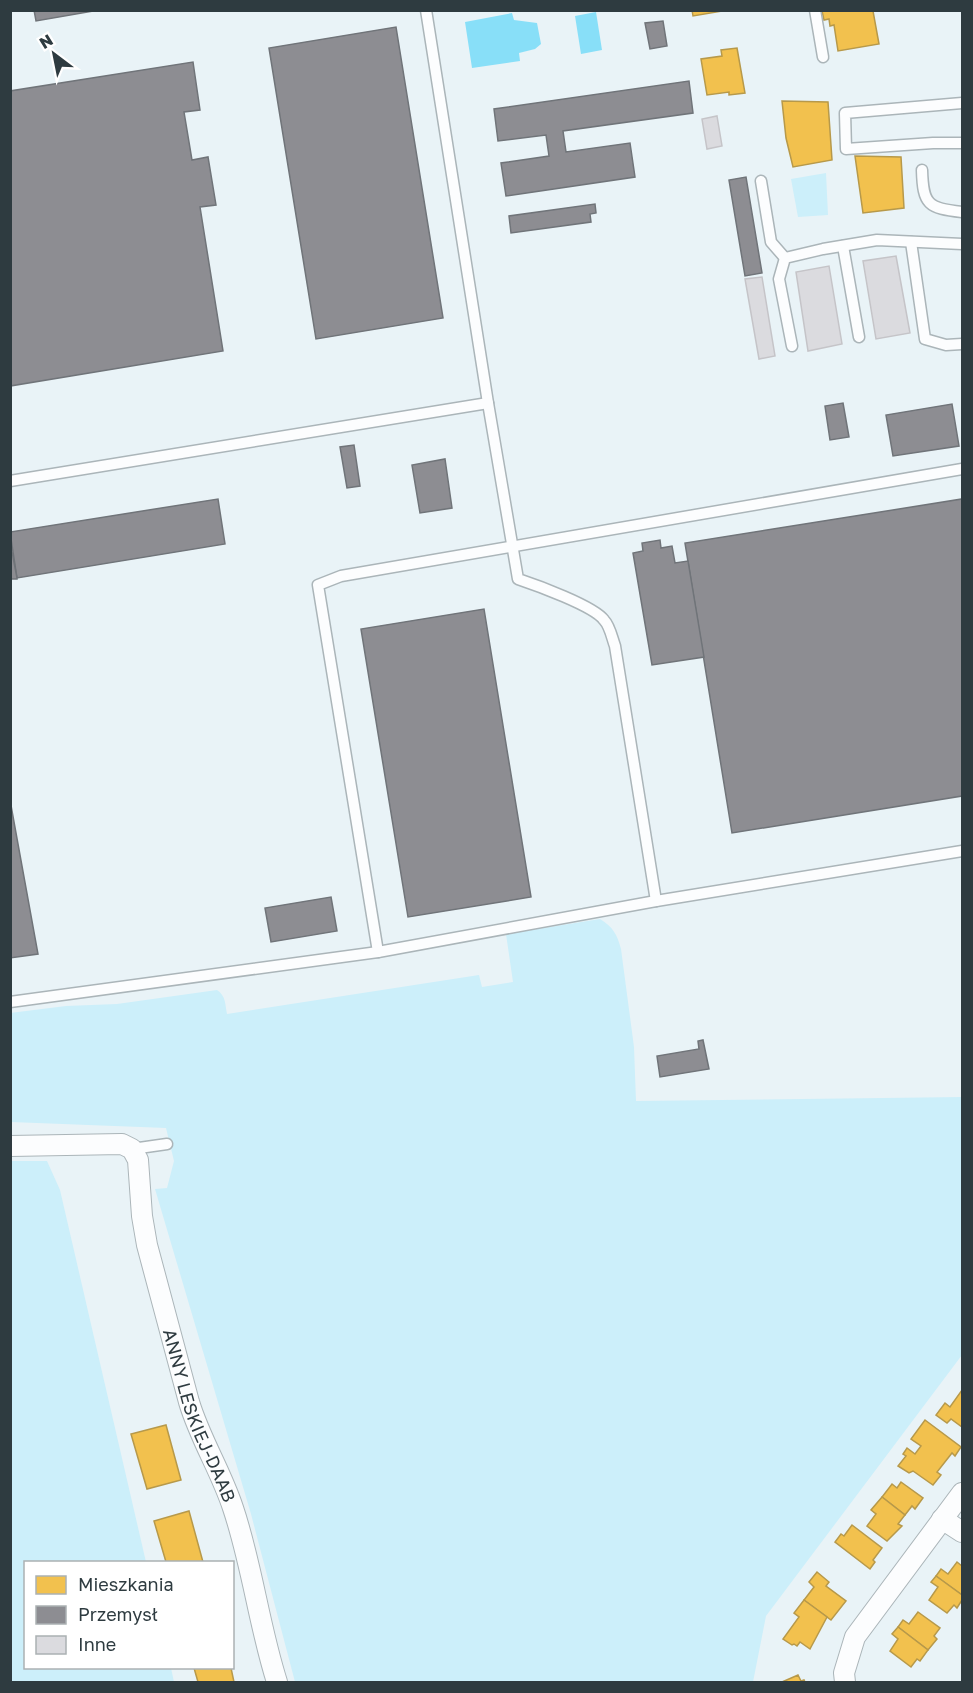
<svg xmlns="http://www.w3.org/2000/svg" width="973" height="1693" font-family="'Golos Text',sans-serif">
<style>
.green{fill:#cceffa}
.water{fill:#88dff8}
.homes{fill:#f2c14e;stroke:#b7994a;stroke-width:1.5}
.industry{fill:#8d8d92;stroke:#707479;stroke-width:1.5}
.building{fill:#dbdbdf;stroke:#c5c4c8;stroke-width:1.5}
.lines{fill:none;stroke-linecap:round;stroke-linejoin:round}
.service-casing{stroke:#abb5b9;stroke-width:13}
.minor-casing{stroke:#abb5b9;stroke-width:22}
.service{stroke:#fcfdfe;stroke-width:10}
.minor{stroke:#fcfdfe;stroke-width:20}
.labels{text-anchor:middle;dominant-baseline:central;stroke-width:6;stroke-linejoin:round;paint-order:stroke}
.street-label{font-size:18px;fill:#2e3b40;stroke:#fff}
</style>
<rect width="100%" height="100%" fill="#e9f3f7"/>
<!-- green -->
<g class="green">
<polygon points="826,173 828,215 798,217 791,179"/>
<path d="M600 919C613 927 617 934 621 949L634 1047 636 1101 962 1097V1355L766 1616 753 1682H295L251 1514 155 1189 167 1188 174 1161 166 1128 11 1122 10 1013 66 1006 117 1004 217 990C226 996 225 1004 227 1014L479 975 482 987 513 982 506 934Z"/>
<polygon points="11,1161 47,1161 60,1190 146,1562 26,1562 26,1668 171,1668 174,1682 11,1682"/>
</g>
<!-- water -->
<g class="water">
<polygon points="596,12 602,50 581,54 575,16"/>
<polygon points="512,13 514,20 537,23 541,44 535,49 519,53 520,61 472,68 465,22"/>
</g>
<!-- homes -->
<g class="homes">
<polygon points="692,10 728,10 693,16"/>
<polygon points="871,10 873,11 879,44 838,51 834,25 830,26 829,19 824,20 822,11"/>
<polygon points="737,48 745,93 729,95 729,92 707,95 701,59 722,56 721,50"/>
<polygon points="782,101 828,102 832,160 793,167 786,138"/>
<polygon points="855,156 901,157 904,208 863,213"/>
<polygon points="962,1390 962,1427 951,1419 947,1423 936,1415 945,1403 950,1407"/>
<polygon points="925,1420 961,1447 955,1456 952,1453 937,1472 941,1475 933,1485 913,1471 909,1473 898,1466 906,1456 903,1454 907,1448 915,1454 921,1446 911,1439"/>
<polygon points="166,1425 181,1480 147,1489 131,1434"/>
<polygon points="901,1482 923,1498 915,1509 912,1506 905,1515 882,1497 892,1484 897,1488"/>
<polygon points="882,1497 905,1515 898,1524 902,1526 887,1541 867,1526 876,1514 871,1510"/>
<polygon points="189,1511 203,1562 166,1562 154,1521"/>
<polygon points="852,1525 882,1548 873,1560 875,1562 870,1569 835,1542 841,1534 844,1536"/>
<polygon points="957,1562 962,1566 962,1595 936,1576 941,1569 948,1574"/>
<polygon points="817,1572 829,1582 826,1586 846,1601 831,1620 804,1600 814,1587 809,1582"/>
<polygon points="936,1576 962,1595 962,1600 957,1608 954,1605 947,1613 929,1600 938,1587 931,1582"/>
<polygon points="804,1600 827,1617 810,1649 800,1642 797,1646 794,1644 792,1645 783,1639 799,1617 794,1613"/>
<polygon points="918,1612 940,1628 934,1636 937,1639 928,1650 898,1627 903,1620 909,1624"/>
<polygon points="898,1627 928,1650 920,1661 917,1659 911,1667 890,1651 898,1639 892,1634"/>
<polygon points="194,1668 231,1668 234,1682 198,1682"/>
<polygon points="798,1675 801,1681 804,1680 805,1682 782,1682"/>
</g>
<!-- industry -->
<g class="industry">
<polygon points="34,10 99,10 36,21"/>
<polygon points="663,21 667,46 650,49 645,23"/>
<polygon points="396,27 443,318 316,339 269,48"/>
<polygon points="193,62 200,110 184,112 192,160 208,157 216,205 200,207 223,351 10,386 10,91"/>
<polygon points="689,81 693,113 563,131 566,152 630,143 635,177 506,196 501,163 549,156 546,135 498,141 494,109"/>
<polygon points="746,177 762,273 745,276 729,180"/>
<polygon points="595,204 596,213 590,214 591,222 511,233 509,216"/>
<polygon points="843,403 849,437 830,440 825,406"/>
<polygon points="952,404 959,446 893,456 886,415"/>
<polygon points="354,445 360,486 347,488 340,447"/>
<polygon points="445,459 452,508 420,513 412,465"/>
<polygon points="218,499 225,544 17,578 10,532"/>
<polygon points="962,499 962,796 732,833 685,543"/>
<polygon points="660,540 661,548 672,546 675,563 688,561 704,657 652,665 633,553 643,551 642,543"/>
<polygon points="10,541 17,578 17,579 10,579"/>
<polygon points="484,609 531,897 408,917 361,629"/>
<polygon points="10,800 38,954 10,958"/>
<polygon points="331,897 337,931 271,942 265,908"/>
<polygon points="703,1040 709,1069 660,1077 657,1056 699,1049 698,1041"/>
</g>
<!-- building -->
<g class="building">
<polygon points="717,116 722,146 707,149 702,119"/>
<polygon points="896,256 910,333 876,339 863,261"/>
<polygon points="829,266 842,344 808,351 796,272"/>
<polygon points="762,277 775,356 759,359 745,279"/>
</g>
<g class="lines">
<!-- service casing -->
<g class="service-casing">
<g id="service">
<path d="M426 10 488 403 518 579C536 585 594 606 604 620 610 626 612 638 615 646L656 901"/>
<polyline points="815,10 823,57"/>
<polyline points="962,103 845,113 846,149 933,143 962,143"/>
<path d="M922 170C923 205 928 208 962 212"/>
<polyline points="761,181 771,242 785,258"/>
<polyline points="911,242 925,339 946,345 962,344"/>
<polyline points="843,246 859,337"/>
<polyline points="792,346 779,279 785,258 823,249 877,240 962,244"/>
<polyline points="10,481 488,403"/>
<polyline points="378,952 318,585 341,576 962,469"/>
<polyline points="10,1002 378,952 656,901 962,851"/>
<polyline points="132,1149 167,1144"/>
</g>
</g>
<!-- minor casing -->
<g class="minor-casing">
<g id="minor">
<path id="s1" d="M10 1146 122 1144 132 1149 138 1160 142 1216 147 1245 189 1402C200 1439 221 1471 233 1508 252 1564 259 1626 277 1682"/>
<polyline points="942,1519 962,1532"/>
<polyline points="845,1682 844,1673 855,1637 962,1493"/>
</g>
</g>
<!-- service -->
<use href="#service" class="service"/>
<!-- minor -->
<use href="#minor" class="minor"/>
</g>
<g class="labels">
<!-- street labels -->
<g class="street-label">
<text stroke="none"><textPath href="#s1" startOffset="400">ANNY LESKIEJ-DAAB</textPath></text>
</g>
</g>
<!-- border -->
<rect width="973" height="1693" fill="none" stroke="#2e3b40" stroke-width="24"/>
<!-- legend -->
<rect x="24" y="1561" width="210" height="108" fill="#ffffff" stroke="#abb1b3" stroke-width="1.5"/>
<rect x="36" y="1576" width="30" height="18" fill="#f2c14e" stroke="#abb1b3" stroke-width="1.5"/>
<text x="78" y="1591" font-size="18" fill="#2e3b40">Mieszkania</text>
<rect x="36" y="1606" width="30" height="18" fill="#8d8d92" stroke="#abb1b3" stroke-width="1.5"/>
<text x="78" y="1621" font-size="18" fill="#2e3b40">Przemysł</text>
<rect x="36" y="1636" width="30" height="18" fill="#dbdbdf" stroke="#abb1b3" stroke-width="1.5"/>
<text x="78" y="1651" font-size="18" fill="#2e3b40">Inne</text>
<!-- north arrow -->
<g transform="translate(54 54) rotate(328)" stroke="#ffffff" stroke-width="4.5" paint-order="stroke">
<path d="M0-4.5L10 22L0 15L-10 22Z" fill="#2e3b40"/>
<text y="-9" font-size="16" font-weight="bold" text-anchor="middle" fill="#2e3b40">N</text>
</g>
</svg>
